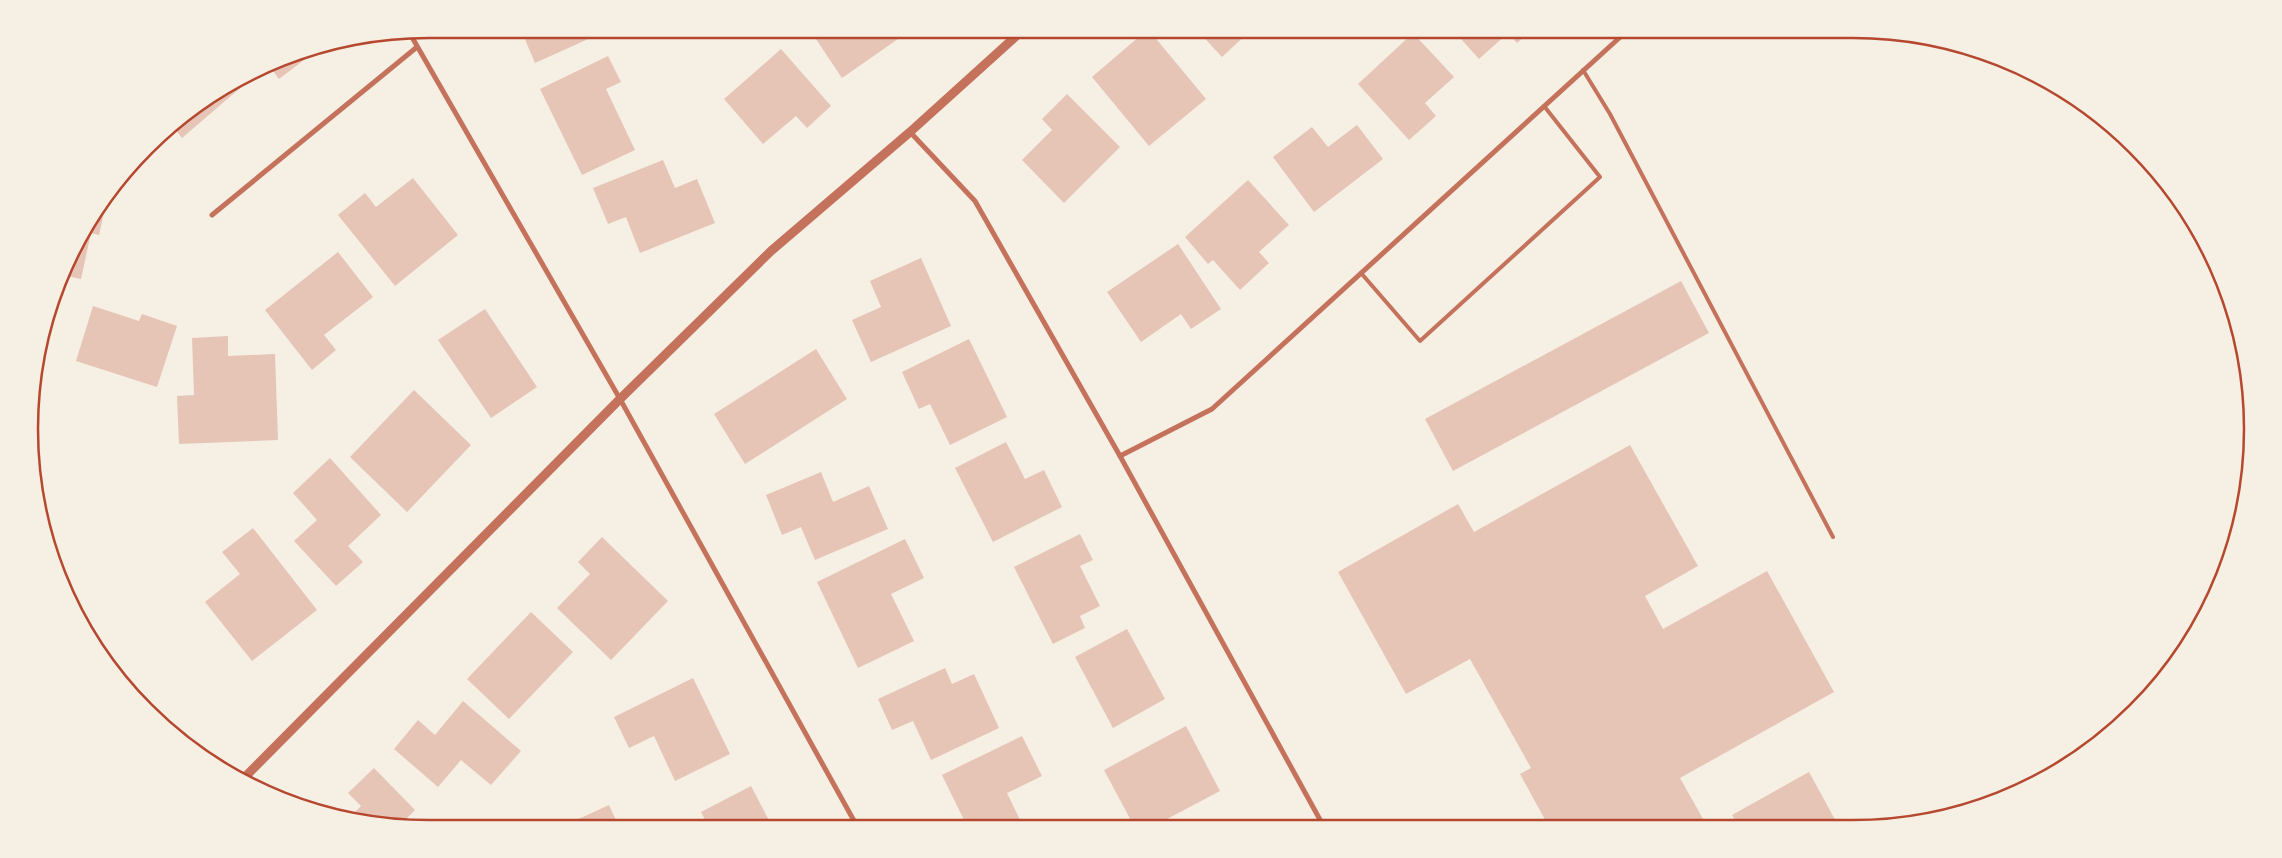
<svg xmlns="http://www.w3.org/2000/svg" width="2282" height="858" font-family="'Exo 2',sans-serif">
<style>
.building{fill:#e6c5b7}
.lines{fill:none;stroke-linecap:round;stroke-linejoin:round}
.service{stroke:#c5725c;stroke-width:4}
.minor{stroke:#c5725c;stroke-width:5}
.tertiary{stroke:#c5725c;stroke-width:9}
.rim{fill:none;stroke:#b5482f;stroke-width:2.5}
</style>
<rect width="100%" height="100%" fill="#f6efe4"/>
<!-- building -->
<g class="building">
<polygon points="500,29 605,29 606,31 535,63 521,30 503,37"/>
<polygon points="812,29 906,29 908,32 842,78 810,30"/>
<polygon points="1148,29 1206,99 1149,146 1092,77"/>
<polygon points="1196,29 1252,29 1222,57"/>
<polygon points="1452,29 1533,29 1517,43 1508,33 1479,59"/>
<polygon points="1413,33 1454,77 1425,103 1436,116 1409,140 1358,84"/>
<polygon points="781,49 831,106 807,128 796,116 763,144 724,99"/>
<polygon points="300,50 303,50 308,57 279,79 268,64"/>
<polygon points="608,56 621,82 606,89 635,150 582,175 540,89"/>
<polygon points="249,73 253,77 182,138 171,124 229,82"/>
<polygon points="1067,94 1120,147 1064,203 1022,160 1052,130 1042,119"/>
<polygon points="1357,125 1383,159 1314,212 1273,157 1312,127 1328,147"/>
<polygon points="663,160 675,188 697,179 715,223 640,253 626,217 608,224 593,188"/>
<polygon points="413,178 458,235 395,286 338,215 365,193 376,207"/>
<polygon points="1248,180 1289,225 1259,252 1269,263 1240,290 1213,260 1208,264 1185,237"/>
<polygon points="107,199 99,235 91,233 81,279 62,275 82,229"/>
<polygon points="1178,244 1221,309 1191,329 1181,314 1141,342 1107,292"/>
<polygon points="338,252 373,297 324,335 336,350 312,370 265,310"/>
<polygon points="921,258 951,326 871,362 852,320 881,307 870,281"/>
<polygon points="1681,281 1709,333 1453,471 1425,419"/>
<polygon points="93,306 139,321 142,314 177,326 157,387 76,361"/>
<polygon points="485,309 537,387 491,418 438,340"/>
<polygon points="228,336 228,356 275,354 278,440 179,444 177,396 194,395 192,338"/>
<polygon points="969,339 1007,417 950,445 930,404 919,409 902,372"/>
<polygon points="816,349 847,399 745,464 714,414"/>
<polygon points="414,390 471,445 407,512 350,457"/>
<polygon points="1006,442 1025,479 1044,470 1062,507 993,542 955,468"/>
<polygon points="1630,445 1698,566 1645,596 1663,629 1767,571 1834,692 1680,778 1707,826 1549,827 1520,774 1531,768 1470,659 1406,694 1338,572 1458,504 1474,532"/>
<polygon points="330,458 381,515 348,546 363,562 336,586 294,541 317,520 293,493"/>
<polygon points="821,472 833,502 869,486 888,529 815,560 801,527 782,535 766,495"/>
<polygon points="253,528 317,610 252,661 205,602 240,574 222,552"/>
<polygon points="1080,534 1093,560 1080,566 1100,606 1080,616 1085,628 1053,644 1014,567"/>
<polygon points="602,537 668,601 611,660 557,608 590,574 578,562"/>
<polygon points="905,539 924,578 891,594 914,641 858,668 817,582"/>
<polygon points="531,612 573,652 509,719 467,679"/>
<polygon points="1127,629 1165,699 1113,728 1075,657"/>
<polygon points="945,668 952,684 974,674 999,728 931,760 913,721 892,730 878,699"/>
<polygon points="693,678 730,754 675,781 654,736 629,748 614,717"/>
<polygon points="463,701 521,751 491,785 461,760 438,787 394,749 418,720 435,735"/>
<polygon points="1186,726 1220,791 1150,828 1135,828 1104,770"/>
<polygon points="1022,736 1042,776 1007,793 1024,828 947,828 964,820 942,775"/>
<polygon points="374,768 415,810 400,825 348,819 361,806 348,793"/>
<polygon points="1809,772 1838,825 1738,826 1732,815"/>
<polygon points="751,786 773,828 710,829 701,812"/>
<polygon points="609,805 620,829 562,829 561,827"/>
<polygon points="654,820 658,829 634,829"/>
</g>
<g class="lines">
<!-- service -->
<g class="service">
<polyline points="1583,70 1610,114 1833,537"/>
<polyline points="1361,273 1420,341 1600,177 1544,106"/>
</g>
<!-- minor -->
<g class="minor">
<polyline points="409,32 620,399 858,828"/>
<polyline points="910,132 975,201 1120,456 1324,827"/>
<polyline points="212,215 417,47"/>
<polyline points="1120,456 1212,409 1629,29"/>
</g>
<!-- tertiary -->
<polyline class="tertiary" points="241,781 620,399 771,251 910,132 1024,29"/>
</g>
<!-- crop -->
<path d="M0 0H2282V858H0ZM429 38H1853A391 391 0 0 1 2244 429V429A391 391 0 0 1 1853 820H429A391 391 0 0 1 38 429V429A391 391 0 0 1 429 38Z" fill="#f6efe4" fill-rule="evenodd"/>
<path class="rim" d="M429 38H1853A391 391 0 0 1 2244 429V429A391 391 0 0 1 1853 820H429A391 391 0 0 1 38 429V429A391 391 0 0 1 429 38Z"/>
</svg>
